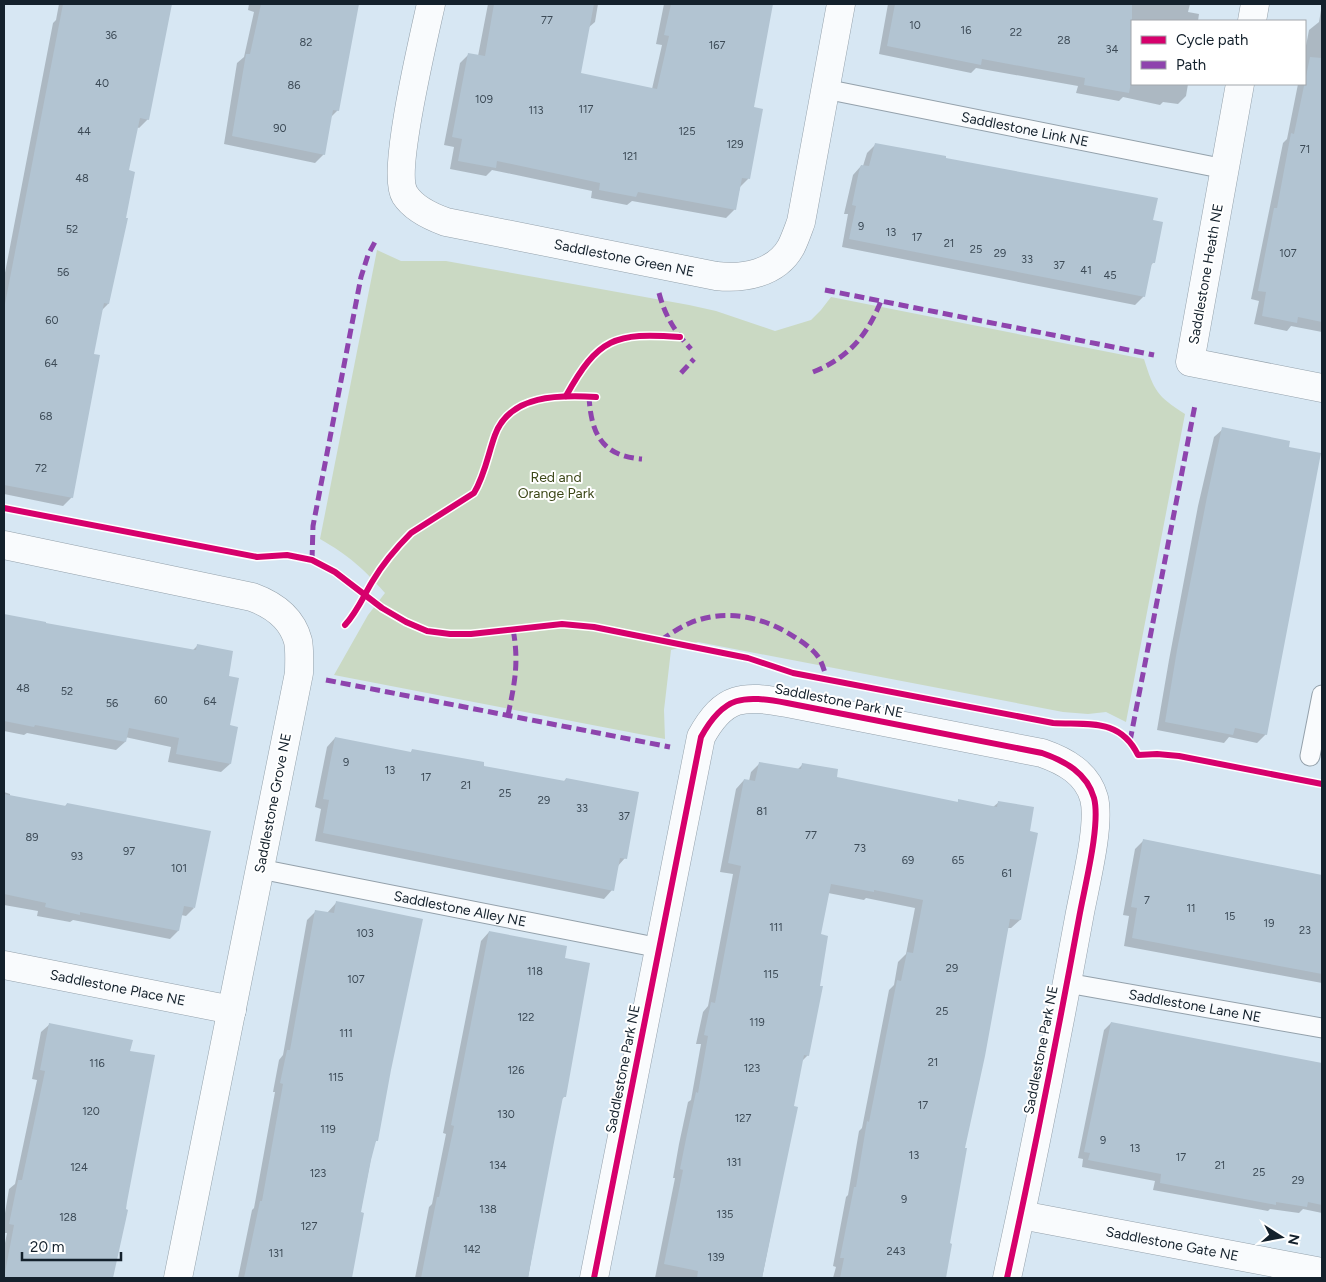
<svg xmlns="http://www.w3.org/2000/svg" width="1326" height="1282" font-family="Figtree,sans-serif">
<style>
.green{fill:#cad9c3}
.shadow{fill:#0003}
.building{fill:#b2c4d2}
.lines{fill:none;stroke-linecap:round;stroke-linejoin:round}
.service-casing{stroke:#94a1ab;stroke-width:21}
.minor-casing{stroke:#94a1ab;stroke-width:29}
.service{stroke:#f9fbfd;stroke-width:19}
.minor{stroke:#f9fbfd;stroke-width:28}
.quiet{stroke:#8e44ad;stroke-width:5;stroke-dasharray:10 5;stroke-linecap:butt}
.cycleway-casing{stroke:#fff;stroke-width:9}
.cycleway{stroke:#d6006c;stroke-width:6}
.labels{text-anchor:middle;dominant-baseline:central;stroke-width:4;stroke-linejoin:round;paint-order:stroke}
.number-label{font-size:11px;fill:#3c4a56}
.street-label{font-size:14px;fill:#14212c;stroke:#fff}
.park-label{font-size:14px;fill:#3c4718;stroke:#fff}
</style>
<rect width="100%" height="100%" fill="#d7e7f3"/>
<!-- green -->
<path class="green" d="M377 250 401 261H446L689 305 716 311 775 331 811 320 821 310 831 297 1144 359C1154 391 1157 396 1185 414L1126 722 1106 712 1088 714 1063 712 698 642 671 650 664 710 665 739 334 675 368 615 385 593C364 569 348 555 320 539Z"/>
<!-- shadow -->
<g class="shadow">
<polygon points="59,4 168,4 148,119 139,128 137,127 127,171 125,219 127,219 108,304 101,311 92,355 72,497 63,506 4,494 4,278 53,23 56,20"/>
<polygon points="249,4 358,4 338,110 330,118 324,154 315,163 224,144 237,63 244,57 254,12 248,10"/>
<polygon points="488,4 598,4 595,22 588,28 579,74 652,89 662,45 656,44 664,4 772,4 752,108 761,110 748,179 740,187 735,209 726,218 632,201 627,205 591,198 592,191 492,170 486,176 450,169 454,147 444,145 460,63 469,54 478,56"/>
<polygon points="888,4 1190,4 1188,12 1199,14 1198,21 1132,21 1132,84 1188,84 1186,96 1178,104 1163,102 1160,105 1123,97 1119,101 1076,93 1078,86 976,68 971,73 879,54"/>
<polygon points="1322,4 1322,332 1291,326 1287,331 1254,324 1259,301 1251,299 1283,143 1287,139 1298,84 1305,84 1305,51 1309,30 1319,22"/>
<polygon points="875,145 944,159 1153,263 1150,266 1144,296 1135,305 842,247 848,214 844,214 853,175 861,166 863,166 867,153"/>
<polygon points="1223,429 1266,734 1257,743 1229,737 1224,743 1157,730 1169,660 1198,506 1214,437"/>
<polygon points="4,615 45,623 44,624 192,651 197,646 227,677 230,764 221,772 168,762 171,747 125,737 125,742 116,750 27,733 24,735 4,731"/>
<polygon points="335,738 410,753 412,751 482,767 563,782 566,779 625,858 617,867 612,890 604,899 315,841 321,809 315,807 327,747"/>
<polygon points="760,763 797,770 803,764 835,778 956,803 959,801 993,807 999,802 1028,832 1020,920 1011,928 1007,928 964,1149 943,1278 833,1278 836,1267 833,1266 846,1197 848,1195 859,1131 862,1128 889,990 894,985 898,962 906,954 915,908 866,898 864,900 828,893 820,935 808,1055 801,1062 792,1107 796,1108 762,1278 655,1278 675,1178 673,1178 679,1144 688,1102 691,1100 701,1044 696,1044 703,1012 708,1006 733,874 720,872 736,789 744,780 749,781 751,772"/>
<polygon points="4,792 10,794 10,796 64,807 67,804 194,908 186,916 181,915 178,931 170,939 73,920 70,922 37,916 38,911 4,905"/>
<polygon points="1144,840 1322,876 1322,983 1124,946 1129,916 1123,915 1135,849"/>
<polygon points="336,903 377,1140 374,1143 360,1213 363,1214 351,1278 238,1278 252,1210 254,1208 275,1092 273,1092 279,1060 283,1055 307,920 316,911 327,913"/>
<polygon points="489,932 563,959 565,1096 561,1100 542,1198 528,1278 415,1278 429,1207 432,1204 446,1134 443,1133 481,941"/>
<polygon points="1111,1023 1322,1064 1322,1213 1303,1209 1299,1213 1270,1209 1268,1211 1153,1190 1155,1181 1082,1167 1083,1159 1078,1158 1104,1030"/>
<polygon points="50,1024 129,1052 125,1210 126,1211 112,1278 4,1278 4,1248 7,1233 4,1233 4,1219 9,1189 15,1184 37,1080 32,1079 41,1032"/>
</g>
<!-- building -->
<g class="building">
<polygon points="63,4 172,4 149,120 140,118 129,170 135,172 126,218 128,218 109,304 104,303 94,354 100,355 73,498 4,485 4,309"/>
<polygon points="261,4 359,4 339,111 333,110 325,155 232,136 246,54 250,54"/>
<polygon points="494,4 594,4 581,73 657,89 669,36 664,35 671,4 773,4 754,107 763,109 750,179 742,178 736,210 638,192 636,197 599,190 600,183 497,161 496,168 458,161 462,139 452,137 468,53 485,56"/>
<polygon points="895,4 1132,4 1132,77 1129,93 1084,85 1085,78 982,59 981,65 887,46"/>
<polygon points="1310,57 1322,58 1322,322 1298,317 1297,323 1262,316 1266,292 1258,291 1274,208 1277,208 1291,133 1294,134"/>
<polygon points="875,143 946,156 946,158 1158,198 1153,220 1163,222 1155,263 1152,263 1145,297 849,239 856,206 852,205 859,171 861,165 869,166"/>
<polygon points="1222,427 1290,441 1289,447 1321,453 1267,735 1235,728 1233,735 1165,722 1177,650 1207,497"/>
<polygon points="4,614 46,622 46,623 196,650 197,644 233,651 229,676 239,678 230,725 238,727 231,764 176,754 179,738 129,728 126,742 35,725 34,727 4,721"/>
<polygon points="335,737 411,752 412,749 484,762 484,766 565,781 566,778 639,792 627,859 620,858 614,891 323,833 329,800 323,799"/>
<polygon points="759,762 801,769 802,763 838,769 837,777 958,802 958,799 997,807 998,801 1034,807 1030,831 1038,833 1021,920 1010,919 985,1056 965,1148 967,1148 950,1243 952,1244 946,1278 840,1278 844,1258 840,1258 854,1187 856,1187 867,1121 869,1122 897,980 901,981 907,952 913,953 923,900 874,890 874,892 831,884 821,934 828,936 820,986 823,986 809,1056 804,1055 794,1106 798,1107 762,1278 697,1278 698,1271 664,1264 683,1170 680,1169 687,1134 696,1092 698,1093 708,1036 704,1035 711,1002 715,1003 741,866 728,863 744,779 755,781"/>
<polygon points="4,794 66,806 67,803 211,831 195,908 184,906 179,931 80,912 80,915 45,907 46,903 4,894"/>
<polygon points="1143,839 1322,875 1322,974 1132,938 1137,908 1131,907"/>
<polygon points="336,901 423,919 391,1070 378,1141 376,1141 371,1160 361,1212 364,1213 352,1278 244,1278 260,1201 262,1201 283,1084 280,1083 287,1050 290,1050 315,910 334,913"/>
<polygon points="489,931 567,946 565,958 590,963 566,1097 563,1097 555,1137 528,1278 421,1278 437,1197 439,1197 454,1126 451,1125"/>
<polygon points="1111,1022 1322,1063 1322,1205 1308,1202 1307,1207 1276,1202 1276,1205 1160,1183 1161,1174 1088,1160 1090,1153 1084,1152"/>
<polygon points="49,1023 133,1040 130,1051 155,1055 127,1202 126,1209 128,1210 113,1278 4,1278 14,1225 9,1224 18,1180 22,1180 45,1071 40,1070"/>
</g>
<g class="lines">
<!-- service casing -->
<g class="service-casing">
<g id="service">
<path id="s1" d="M825 89 1225 169"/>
<polyline points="1310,756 1322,695"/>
<path id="s2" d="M260 869 660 948"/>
<path id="s3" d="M1067 983 1322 1028"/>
</g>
</g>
<!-- minor casing -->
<g class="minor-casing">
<g id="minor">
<path id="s4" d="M431 4C424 36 391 173 405 195 414 209 432 217 446 222L716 276C743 279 776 274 791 247 795 239 798 230 801 222L841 4"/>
<polyline points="1252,21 1255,4"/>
<polyline points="1240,84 1190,362 1322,388"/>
<path d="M4 545 252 597C274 605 292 618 298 641 300 651 299 663 299 673L178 1278"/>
<path id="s5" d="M4 965 232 1010"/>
<path id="s6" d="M1021 1215 1322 1272"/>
<path d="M594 1278 701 737C724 695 743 695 787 703L1042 753C1065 761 1087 773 1094 798 1101 825 1084 889 1079 918 1057 1038 1033 1159 1007 1278"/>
</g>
</g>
<!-- service -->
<use href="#service" class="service"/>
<!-- minor -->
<use href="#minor" class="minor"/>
<!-- quiet -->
<g class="quiet">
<polyline points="825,290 1154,355"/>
<path d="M659 293C665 316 675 332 691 349"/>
<path d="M813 372C848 358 867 336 881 301"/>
<polyline points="681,373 694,359"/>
<path d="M589 396C591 434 602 456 642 459"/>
<polyline points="312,560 313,526 361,277 368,255 376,240"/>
<path d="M661 640C670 634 680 627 690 623 726 608 765 617 796 638 804 643 814 650 819 658 823 665 825 673 827 680"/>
<polyline points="326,680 670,747"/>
<path d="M508 715C515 682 519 662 513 629"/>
<polyline points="1130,741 1195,405"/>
</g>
<!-- cycleway casing -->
<g class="cycleway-casing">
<g id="cycleway">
<path d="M566 396C598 338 615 332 680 337"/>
<path d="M4 508 257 557 287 555 312 560 335 572 382 608 406 622 427 631 450 634H471L562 624 594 627 748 658 793 673 1053 723C1089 725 1120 718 1138 755L1157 754 1179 756 1322 784"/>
<path d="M345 625C357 612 363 597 372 582 382 565 397 547 411 533L474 493C485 475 488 454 495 435 510 394 560 395 596 397"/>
<path d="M594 1278 701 737C724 695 743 695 787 703L1042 753C1065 761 1087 773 1094 798 1101 825 1084 889 1079 918 1057 1038 1033 1159 1007 1278"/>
</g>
</g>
<!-- cycleway -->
<use href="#cycleway" class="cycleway"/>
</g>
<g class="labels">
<!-- number labels -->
<g class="number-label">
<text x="547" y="20">77</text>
<text x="915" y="25">10</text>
<text x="966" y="30">16</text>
<text x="1016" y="32">22</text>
<text x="111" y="35">36</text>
<text x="1064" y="40">28</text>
<text x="306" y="42">82</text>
<text x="717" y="45">167</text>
<text x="1112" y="49">34</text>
<text x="102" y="83">40</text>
<text x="294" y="85">86</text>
<text x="484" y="99">109</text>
<text x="586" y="109">117</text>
<text x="536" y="110">113</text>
<text x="280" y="128">90</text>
<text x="84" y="131">44</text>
<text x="687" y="131">125</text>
<text x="735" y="144">129</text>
<text x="1305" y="149">71</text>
<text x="630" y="156">121</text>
<text x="82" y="178">48</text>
<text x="861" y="226">9</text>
<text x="72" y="229">52</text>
<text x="891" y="232">13</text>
<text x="917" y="237">17</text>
<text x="949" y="243">21</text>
<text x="976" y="249">25</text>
<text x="1000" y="253">29</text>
<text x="1288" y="253">107</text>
<text x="1027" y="259">33</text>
<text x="1059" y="265">37</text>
<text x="1086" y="270">41</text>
<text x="63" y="272">56</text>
<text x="1110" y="275">45</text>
<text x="52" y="320">60</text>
<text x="51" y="363">64</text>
<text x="46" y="416">68</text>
<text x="41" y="468">72</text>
<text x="23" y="688">48</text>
<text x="67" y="691">52</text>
<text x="161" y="700">60</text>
<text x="210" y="701">64</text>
<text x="112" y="703">56</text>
<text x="346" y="762">9</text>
<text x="390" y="770">13</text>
<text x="426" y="777">17</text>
<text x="466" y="785">21</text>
<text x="505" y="793">25</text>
<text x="544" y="800">29</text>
<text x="582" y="808">33</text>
<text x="762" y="811">81</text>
<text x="624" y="816">37</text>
<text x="811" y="835">77</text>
<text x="32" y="837">89</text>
<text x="860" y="848">73</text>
<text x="129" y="851">97</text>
<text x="77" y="856">93</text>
<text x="908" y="860">69</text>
<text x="958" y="860">65</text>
<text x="179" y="868">101</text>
<text x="1007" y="873">61</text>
<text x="1147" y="900">7</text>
<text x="1191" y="908">11</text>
<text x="1230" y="916">15</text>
<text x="1269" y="923">19</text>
<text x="776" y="927">111</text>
<text x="1305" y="930">23</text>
<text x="365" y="933">103</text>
<text x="952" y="968">29</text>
<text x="535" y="971">118</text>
<text x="771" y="974">115</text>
<text x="356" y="979">107</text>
<text x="942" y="1011">25</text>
<text x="526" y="1017">122</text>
<text x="757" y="1022">119</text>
<text x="346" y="1033">111</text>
<text x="933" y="1062">21</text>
<text x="97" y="1063">116</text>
<text x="752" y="1068">123</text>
<text x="516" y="1070">126</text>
<text x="336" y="1077">115</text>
<text x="923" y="1105">17</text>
<text x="91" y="1111">120</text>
<text x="506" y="1114">130</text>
<text x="743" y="1118">127</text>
<text x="328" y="1129">119</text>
<text x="1103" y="1140">9</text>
<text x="1135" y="1148">13</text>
<text x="914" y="1155">13</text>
<text x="1181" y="1157">17</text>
<text x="734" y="1162">131</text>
<text x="498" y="1165">134</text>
<text x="1220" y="1165">21</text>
<text x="79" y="1167">124</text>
<text x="1259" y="1172">25</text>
<text x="318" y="1173">123</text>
<text x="1298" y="1180">29</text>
<text x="904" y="1199">9</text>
<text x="488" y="1209">138</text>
<text x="725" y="1214">135</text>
<text x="68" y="1217">128</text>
<text x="309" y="1226">127</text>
<text x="472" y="1249">142</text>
<text x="896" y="1251">243</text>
<text x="276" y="1253">131</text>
<text x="716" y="1257">139</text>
</g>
<!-- street labels -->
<g class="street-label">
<text stroke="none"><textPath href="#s1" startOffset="204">Saddlestone Link NE</textPath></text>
<text stroke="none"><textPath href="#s4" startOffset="426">Saddlestone Green NE</textPath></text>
<text transform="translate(1206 274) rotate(-80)">Saddlestone Heath NE</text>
<text transform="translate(839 701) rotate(11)">Saddlestone Park NE</text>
<text transform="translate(273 803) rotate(-79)">Saddlestone Grove NE</text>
<text stroke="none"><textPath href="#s2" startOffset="204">Saddlestone Alley NE</textPath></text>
<text stroke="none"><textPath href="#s5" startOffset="116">Saddlestone Place NE</textPath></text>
<text stroke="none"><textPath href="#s3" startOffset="130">Saddlestone Lane NE</textPath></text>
<text transform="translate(1041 1050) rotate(-79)">Saddlestone Park NE</text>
<text transform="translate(623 1069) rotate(-79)">Saddlestone Park NE</text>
<text stroke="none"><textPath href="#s6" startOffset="154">Saddlestone Gate NE</textPath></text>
</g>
<!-- park labels -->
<g class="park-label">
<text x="556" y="477">Red and<tspan x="556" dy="16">Orange Park</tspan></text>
</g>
</g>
<!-- border -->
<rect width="1326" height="1282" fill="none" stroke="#14212c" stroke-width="10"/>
<!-- legend -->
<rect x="1131" y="20" width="175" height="65" fill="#ffffff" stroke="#a1a6ab"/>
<rect x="1141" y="36" width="25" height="8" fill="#d6006c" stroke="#a1a6ab"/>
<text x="1176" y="45" font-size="15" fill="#14212c">Cycle path</text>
<rect x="1141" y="61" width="25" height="8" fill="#8e44ad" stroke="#a1a6ab"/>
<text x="1176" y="70" font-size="15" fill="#14212c">Path</text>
<!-- north arrow -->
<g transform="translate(1281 1237) rotate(101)" stroke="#ffffff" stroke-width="4" paint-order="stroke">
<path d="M0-4L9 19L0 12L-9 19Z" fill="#14212c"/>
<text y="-8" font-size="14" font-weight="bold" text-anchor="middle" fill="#14212c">N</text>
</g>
<!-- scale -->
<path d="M22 1252v8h99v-8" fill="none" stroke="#14212c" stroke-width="2.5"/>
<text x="30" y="1252" font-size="15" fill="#14212c" stroke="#ffffff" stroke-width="4" paint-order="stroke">20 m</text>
</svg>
